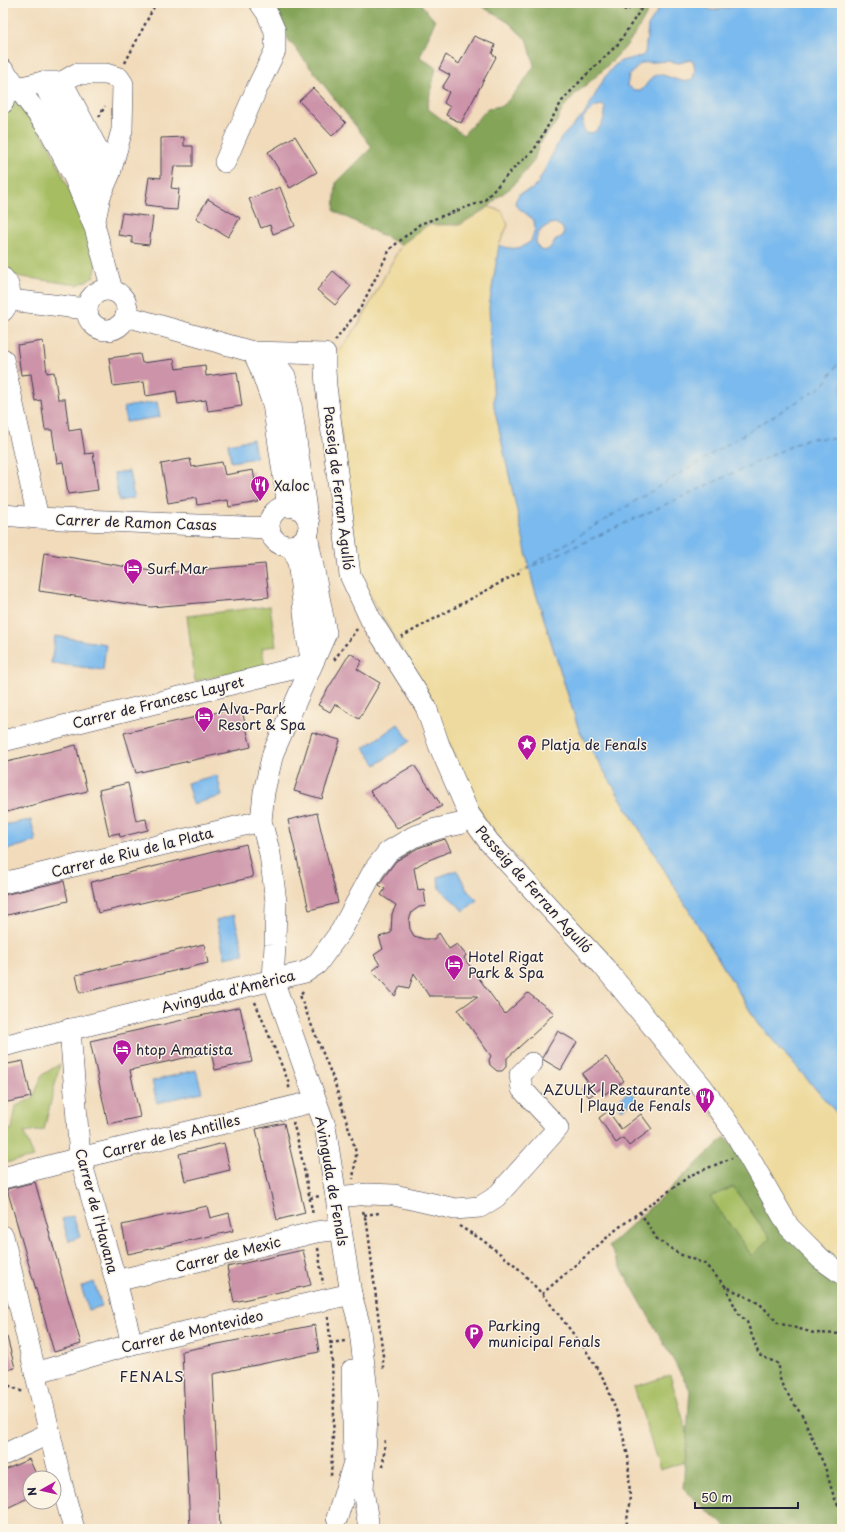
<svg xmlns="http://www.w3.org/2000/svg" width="845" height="1532" font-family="'Playpen Sans',sans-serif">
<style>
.green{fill:#a6bd62;stroke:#64704e}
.forest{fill:#84a458;stroke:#53634a;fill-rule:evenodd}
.sand{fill:#eeda9e;stroke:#887e6c}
.water{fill:#7abaee;stroke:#4e6e94;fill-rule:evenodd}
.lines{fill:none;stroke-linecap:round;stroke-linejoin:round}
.ferry{stroke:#41577a;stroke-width:1;stroke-dasharray:5 4;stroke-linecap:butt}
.building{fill:#cc93a9}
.minor-casing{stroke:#413e4e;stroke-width:22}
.path{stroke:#413e4e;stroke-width:2.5;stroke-dasharray:3 3;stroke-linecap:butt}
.minor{stroke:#fff;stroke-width:21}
.labels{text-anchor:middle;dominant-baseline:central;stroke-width:3;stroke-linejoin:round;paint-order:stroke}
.poi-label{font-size:14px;fill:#22223b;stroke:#fcf5e5;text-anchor:start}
.street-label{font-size:14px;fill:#22223b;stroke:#fcf5e5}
.neighbourhood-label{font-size:15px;letter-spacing:1px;fill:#22223b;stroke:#fcf5e5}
</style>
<rect width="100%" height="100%" fill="#fcf5e5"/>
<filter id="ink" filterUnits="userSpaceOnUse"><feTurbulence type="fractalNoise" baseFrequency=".025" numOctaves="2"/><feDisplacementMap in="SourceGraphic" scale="8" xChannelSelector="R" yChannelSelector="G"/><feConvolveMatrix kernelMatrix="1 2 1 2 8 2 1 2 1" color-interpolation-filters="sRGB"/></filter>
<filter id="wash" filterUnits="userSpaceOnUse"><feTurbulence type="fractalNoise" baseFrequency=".012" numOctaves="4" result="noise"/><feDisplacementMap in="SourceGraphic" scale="16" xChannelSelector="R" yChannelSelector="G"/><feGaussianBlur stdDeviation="0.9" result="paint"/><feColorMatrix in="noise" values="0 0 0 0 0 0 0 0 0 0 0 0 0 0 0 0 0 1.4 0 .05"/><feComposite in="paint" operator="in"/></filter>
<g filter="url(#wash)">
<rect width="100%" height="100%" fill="#f1dbbb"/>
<!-- green -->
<g class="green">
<polygon points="17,97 48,143 92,239 98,259 94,277 78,285 15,276 3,268 3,117 4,111"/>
<polygon points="270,606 276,646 262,648 265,666 195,681 187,616"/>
<polygon points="60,1064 44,1130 24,1133 34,1157 5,1163 3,1157 3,1132 12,1129 16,1106 33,1098 42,1075"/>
<polygon points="733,1187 770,1238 752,1256 709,1197"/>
<polygon points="670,1375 695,1459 660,1470 634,1387"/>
</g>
<!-- forest -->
<g class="forest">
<polygon points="260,3 420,3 435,21 420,57 436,68 427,108 463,135 487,109 504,105 520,87 534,66 528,41 508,22 476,3 653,3 637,31 624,49 601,72 574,95 563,108 556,123 539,144 534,161 512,187 498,197 489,207 460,225 428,225 401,245 334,211 336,183 372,147"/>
<path d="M725 1137 842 1264V1529H728L683 1489 690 1390 609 1246ZM733 1187 770 1238 752 1256 710 1197Z"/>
</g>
<!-- sand -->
<polygon class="sand" points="489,207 502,211 508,225 499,245 533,584 579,730 757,1022 842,1119 842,1264 789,1215 558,908 487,823 469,791 429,695 358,576 332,360 359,324 401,245 428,225 460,225"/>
<!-- water -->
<g class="water">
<path d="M664 3H699L711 10H715L728 8 740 3H842V1119L757 1022 579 730 533 584 494 407 489 307 499 245C511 250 520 250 531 241L535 229 534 220 516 206 515 202 519 194 532 189 538 183 560 139 585 113 605 77 614 66 621 61 642 56 645 53 648 26 662 4ZM690 60 694 63C699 95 673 76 658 74L652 77 642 90H634L627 85 629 76 639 65 642 63 667 61 679 63ZM602 105 605 108C606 119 599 135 586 133L583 127V118C588 112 593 106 602 105ZM555 223 562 227 564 232 563 236C561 237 558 238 556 240 551 245 550 253 540 250L536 244C535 233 544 225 555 223Z"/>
<polygon points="157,402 160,417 126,422 124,407"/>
<polygon points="253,439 256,458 231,462 228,444"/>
<polygon points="129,471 134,498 119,501 114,473"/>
<polygon points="55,636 106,644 103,670 51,663"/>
<polygon points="398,724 410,741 376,765 364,748"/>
<polygon points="217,775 222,796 193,804 187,783"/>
<polygon points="31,820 36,841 3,851 3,825"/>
<polygon points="457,870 467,890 477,900 464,911 439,888 438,877"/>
<polygon points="234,915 244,954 225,958 216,920"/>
<polygon points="196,1070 202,1092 157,1103 152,1081"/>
<polygon points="630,1090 636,1098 622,1110 616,1103"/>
<polygon points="73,1216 80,1237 69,1241 62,1219"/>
<polygon points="94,1282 102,1306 89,1310 81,1287"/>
</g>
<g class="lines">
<!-- ferry -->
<polyline class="ferry" points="842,357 824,385 520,572 809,438 842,439"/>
</g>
<g id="blocks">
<!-- building -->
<g class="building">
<polygon points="474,36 495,45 492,54 496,57 461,123 446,115 450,107 444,103 449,92 442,88 450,75 439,69 446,55 459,64"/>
<polygon points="313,88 346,123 332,136 299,101"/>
<polygon points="295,136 317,172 290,188 268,152"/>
<polygon points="184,137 184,146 193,146 193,166 174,166 171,188 179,189 177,210 162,209 162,207 145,205 149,177 161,178 161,138"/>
<polygon points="280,187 295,226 273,234 270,225 261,228 249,199"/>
<polygon points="208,199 240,218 228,237 196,218"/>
<polygon points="122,213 153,217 149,245 132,243 132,237 118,235"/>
<polygon points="333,271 351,286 335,305 317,290"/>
<polygon points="43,341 47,373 54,372 58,399 65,399 69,431 81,429 85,454 93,453 98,490 68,494 63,462 57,463 52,430 45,430 41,400 35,401 31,374 21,375 17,345"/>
<polygon points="140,354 142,363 174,359 176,369 205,365 206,376 237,372 242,406 208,411 206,400 178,404 176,391 146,396 144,382 113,386 109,358"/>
<polygon points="190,459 192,467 222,462 225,475 253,470 259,502 229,507 228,500 197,505 196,498 168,503 161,464"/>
<polygon points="44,553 163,573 265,564 269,597 151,607 39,591"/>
<polygon points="350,653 362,661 357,669 380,683 359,719 335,704 330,712 318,705"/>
<polygon points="241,707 251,747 136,773 124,733"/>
<polygon points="312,732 340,740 322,799 294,791"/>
<polygon points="76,745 87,791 3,813 3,763"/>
<polygon points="414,765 442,806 397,828 370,791"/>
<polygon points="128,783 136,821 146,819 148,830 120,837 119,833 109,835 99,790"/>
<polygon points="317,813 338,903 309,910 288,820"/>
<polygon points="445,839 451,851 424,862 414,868 418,890 424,889 426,906 419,907 412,912 409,920 410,929 414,936 424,939 434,939 439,933 449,949 457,944 466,955 464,958 505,1014 528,993 554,1013 540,1028 507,1058 507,1064 505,1068 502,1071 497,1071 490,1065 489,1060 491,1056 458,1010 478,996 429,996 414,973 409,988 400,986 395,996 372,971 380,965 374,955 383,949 379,937 391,933 392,914 396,905 381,895 385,889 379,885 384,877 396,861 418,848"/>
<polygon points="246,844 253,877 98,913 91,882"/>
<polygon points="64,881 68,901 3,916 3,895"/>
<polygon points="204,944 208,963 80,993 76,975"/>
<polygon points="240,1007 252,1062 215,1070 211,1052 130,1070 140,1117 108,1124 90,1041"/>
<polygon points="558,1031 577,1042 561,1070 544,1060 542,1058"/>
<polygon points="606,1057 624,1081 605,1094 601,1088 589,1097 581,1087 588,1082 582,1074"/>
<polygon points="23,1061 31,1097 3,1103 3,1065"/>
<polygon points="608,1111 621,1129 641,1114 652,1129 629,1146 623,1138 616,1143 599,1118"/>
<polygon points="284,1123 305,1213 277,1220 256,1129"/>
<polygon points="224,1143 230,1170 185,1181 179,1154"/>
<polygon points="35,1182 81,1344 54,1352 7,1189"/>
<polygon points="207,1206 210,1218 229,1213 233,1231 128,1254 122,1225"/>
<polygon points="303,1250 311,1285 234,1302 227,1267"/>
<polygon points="315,1325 319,1352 213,1374 220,1529 190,1529 182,1351"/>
<polygon points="3,1337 7,1337 15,1368 3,1371"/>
<polygon points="29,1459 38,1478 30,1478 30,1497 3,1510 3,1471"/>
</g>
</g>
</g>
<g filter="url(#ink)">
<use href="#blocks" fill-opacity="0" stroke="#413e4e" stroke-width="1"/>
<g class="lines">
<!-- minor casing -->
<g class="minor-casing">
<g id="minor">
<polyline points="3,70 18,88 49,129 75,179 95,228 112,290"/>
<polyline points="43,82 100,196"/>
<polyline points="62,82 76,74 106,74 119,78 123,84 122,130 110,173"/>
<polyline points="18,88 43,82 62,82 110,173 100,196 94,225"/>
<polyline points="3,103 10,78"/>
<polyline points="225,162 257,88 275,51 275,31 267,13 260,3"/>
<path d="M3 278C13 288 11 301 3 311"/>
<circle cx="107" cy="310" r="20"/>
<polyline points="10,300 87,309"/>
<polyline points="126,316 253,352 277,365 285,376 289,391 307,517"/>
<polyline points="253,352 325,354 325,370 326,386 350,575 371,620 426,707 439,745 469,814 489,842 604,967 703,1088 735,1133 789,1227 821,1259 842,1274"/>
<polyline points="253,352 260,367 273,404 288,507"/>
<polyline points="3,359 38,518"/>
<circle cx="289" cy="526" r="20"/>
<polyline points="3,515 38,518 269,528"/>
<polyline points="307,535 326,633 273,753 264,792 261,821 270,854 276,902 275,945 273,980 325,1126 351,1294 359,1323 368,1399 363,1490 368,1522"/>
<polyline points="291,546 298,560 307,637 312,663"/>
<polyline points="3,741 292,669 312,663"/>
<polyline points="3,883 261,821"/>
<polyline points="70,1029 80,1158 116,1281 132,1344"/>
<polyline points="3,1046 305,972 317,964 341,931 374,870 388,852 413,837 436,829 459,824"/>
<polyline points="3,1178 80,1158 316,1101"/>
<polyline points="336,1197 368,1194 394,1195 455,1209 480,1207 496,1197 558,1128 522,1089 520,1075 532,1063"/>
<polyline points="3,1236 62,1485 74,1529"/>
<polyline points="116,1281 316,1232 341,1229"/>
<polyline points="35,1373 132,1344 351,1294"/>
<polyline points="3,1455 50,1433"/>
<polyline points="337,1518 354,1462 352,1370"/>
</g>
</g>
<!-- path -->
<g class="path">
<polyline points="627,3 624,9 627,11 633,3"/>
<polyline points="125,63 156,3"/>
<polyline points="99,117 105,106"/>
<polyline points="335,341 361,307 390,249 420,224 484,201 512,170 534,150 562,101 584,77 618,44 645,3"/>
<polyline points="401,637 520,572"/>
<polyline points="334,660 357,629"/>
<polyline points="303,991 300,995 305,1009 333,1078 355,1148 356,1156 353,1179"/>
<polyline points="255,1002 289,1083 289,1090"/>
<polyline points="293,1122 300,1149 313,1215"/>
<polyline points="310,1198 320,1196"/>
<polyline points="363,1211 367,1224 369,1239 383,1356 383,1371"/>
<polyline points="640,1212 657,1239 679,1254 705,1264 725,1286 760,1304 778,1323 814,1333 842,1334"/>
<polyline points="364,1215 379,1213"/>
<polyline points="459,1226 481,1239 516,1266 545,1297 585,1349 606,1383 618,1416 628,1456 630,1497 626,1529"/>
<polyline points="318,1248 323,1284"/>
<polyline points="725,1286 738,1313 747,1322 759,1355 779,1364 779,1376 783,1387 803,1417 825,1467 834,1497 842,1512"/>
<polyline points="542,1294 618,1228 691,1175 732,1158"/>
<polyline points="328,1317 332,1360 334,1415 331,1476"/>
<polyline points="330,1343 345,1341"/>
<polyline points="3,1383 23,1392"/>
<polyline points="383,1467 385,1438"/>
</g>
<!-- minor -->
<use href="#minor" class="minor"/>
</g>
</g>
<!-- icons -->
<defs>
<g id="restaurant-pin" transform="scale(1)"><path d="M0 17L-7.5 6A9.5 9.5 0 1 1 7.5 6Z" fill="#b5179e" stroke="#fcf5e5"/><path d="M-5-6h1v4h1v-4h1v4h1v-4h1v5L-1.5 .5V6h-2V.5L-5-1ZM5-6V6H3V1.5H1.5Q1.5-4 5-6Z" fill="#fff"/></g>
<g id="hotel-pin" transform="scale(1)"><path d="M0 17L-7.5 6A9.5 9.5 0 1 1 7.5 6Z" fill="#b5179e" stroke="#fcf5e5"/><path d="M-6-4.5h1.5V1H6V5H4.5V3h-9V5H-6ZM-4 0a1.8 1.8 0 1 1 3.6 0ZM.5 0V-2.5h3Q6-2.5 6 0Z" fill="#fff"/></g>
<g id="sight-pin" transform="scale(1)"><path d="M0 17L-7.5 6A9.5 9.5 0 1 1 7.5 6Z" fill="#b5179e" stroke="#fcf5e5"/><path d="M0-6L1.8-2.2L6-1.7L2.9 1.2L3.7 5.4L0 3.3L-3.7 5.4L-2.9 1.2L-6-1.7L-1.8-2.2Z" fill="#fff"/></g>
<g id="parking-pin" transform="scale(1)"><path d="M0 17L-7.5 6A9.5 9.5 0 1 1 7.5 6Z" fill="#b5179e" stroke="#fcf5e5"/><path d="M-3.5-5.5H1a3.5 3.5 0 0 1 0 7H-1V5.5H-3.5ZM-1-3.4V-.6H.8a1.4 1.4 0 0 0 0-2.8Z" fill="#fff"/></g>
</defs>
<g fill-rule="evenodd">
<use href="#restaurant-pin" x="260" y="485"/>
<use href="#hotel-pin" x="133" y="568"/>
<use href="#hotel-pin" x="204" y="716"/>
<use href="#sight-pin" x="527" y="744"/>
<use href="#hotel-pin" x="454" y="964"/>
<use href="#hotel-pin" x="122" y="1049"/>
<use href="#restaurant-pin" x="705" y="1097"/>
<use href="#parking-pin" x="474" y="1333"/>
</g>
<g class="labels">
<!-- poi labels -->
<g class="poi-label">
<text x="274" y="485">Xaloc</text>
<text x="147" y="568">Surf Mar</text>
<text x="218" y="708">Alva-Park<tspan x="218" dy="16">Resort &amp; Spa</tspan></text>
<text x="541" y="744">Platja de Fenals</text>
<text x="468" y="956">Hotel Rigat<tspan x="468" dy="16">Park &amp; Spa</tspan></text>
<text x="136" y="1049">htop Amatista</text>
<text x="691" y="1089" text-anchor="end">AZULIK | Restaurante<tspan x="691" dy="16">| Playa de Fenals</tspan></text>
<text x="488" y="1325">Parking<tspan x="488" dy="16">municipal Fenals</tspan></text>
</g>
<!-- street labels -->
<g class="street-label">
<text transform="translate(339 488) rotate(83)">Passeig de Ferran Agulló</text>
<text transform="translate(136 522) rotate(2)">Carrer de Ramon Casas</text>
<text transform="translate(158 702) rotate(-14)">Carrer de Francesc Layret</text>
<text transform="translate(132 852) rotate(-14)">Carrer de Riu de la Plata</text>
<text transform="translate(534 889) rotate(48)">Passeig de Ferran Agulló</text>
<text transform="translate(228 991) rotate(-14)">Avinguda d'Amèrica</text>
<text transform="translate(171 1136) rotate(-14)">Carrer de les Antilles</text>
<text transform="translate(332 1181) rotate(80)">Avinguda de Fenals</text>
<text transform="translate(97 1211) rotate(75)">Carrer de l'Havana</text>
<text transform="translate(228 1254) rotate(-14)">Carrer de Mexic</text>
<text transform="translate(192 1331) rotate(-13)">Carrer de Montevideo</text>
</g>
<!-- neighbourhood labels -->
<g class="neighbourhood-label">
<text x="152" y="1375">FENALS</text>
</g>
</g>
<!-- margin -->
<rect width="845" height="1532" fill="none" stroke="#fcf5e5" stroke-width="16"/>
<!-- north arrow -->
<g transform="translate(42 1490) rotate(262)"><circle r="19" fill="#fcf5e5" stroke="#a5a1a1"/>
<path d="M0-3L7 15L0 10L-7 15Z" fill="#b5179e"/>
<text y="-6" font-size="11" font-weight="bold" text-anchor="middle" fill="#22223b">N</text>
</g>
<!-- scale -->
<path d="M695 1502v6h103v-6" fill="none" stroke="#22223b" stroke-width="2"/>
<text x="701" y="1502" font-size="12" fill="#22223b" stroke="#fcf5e5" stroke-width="3" paint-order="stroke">50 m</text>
</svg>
